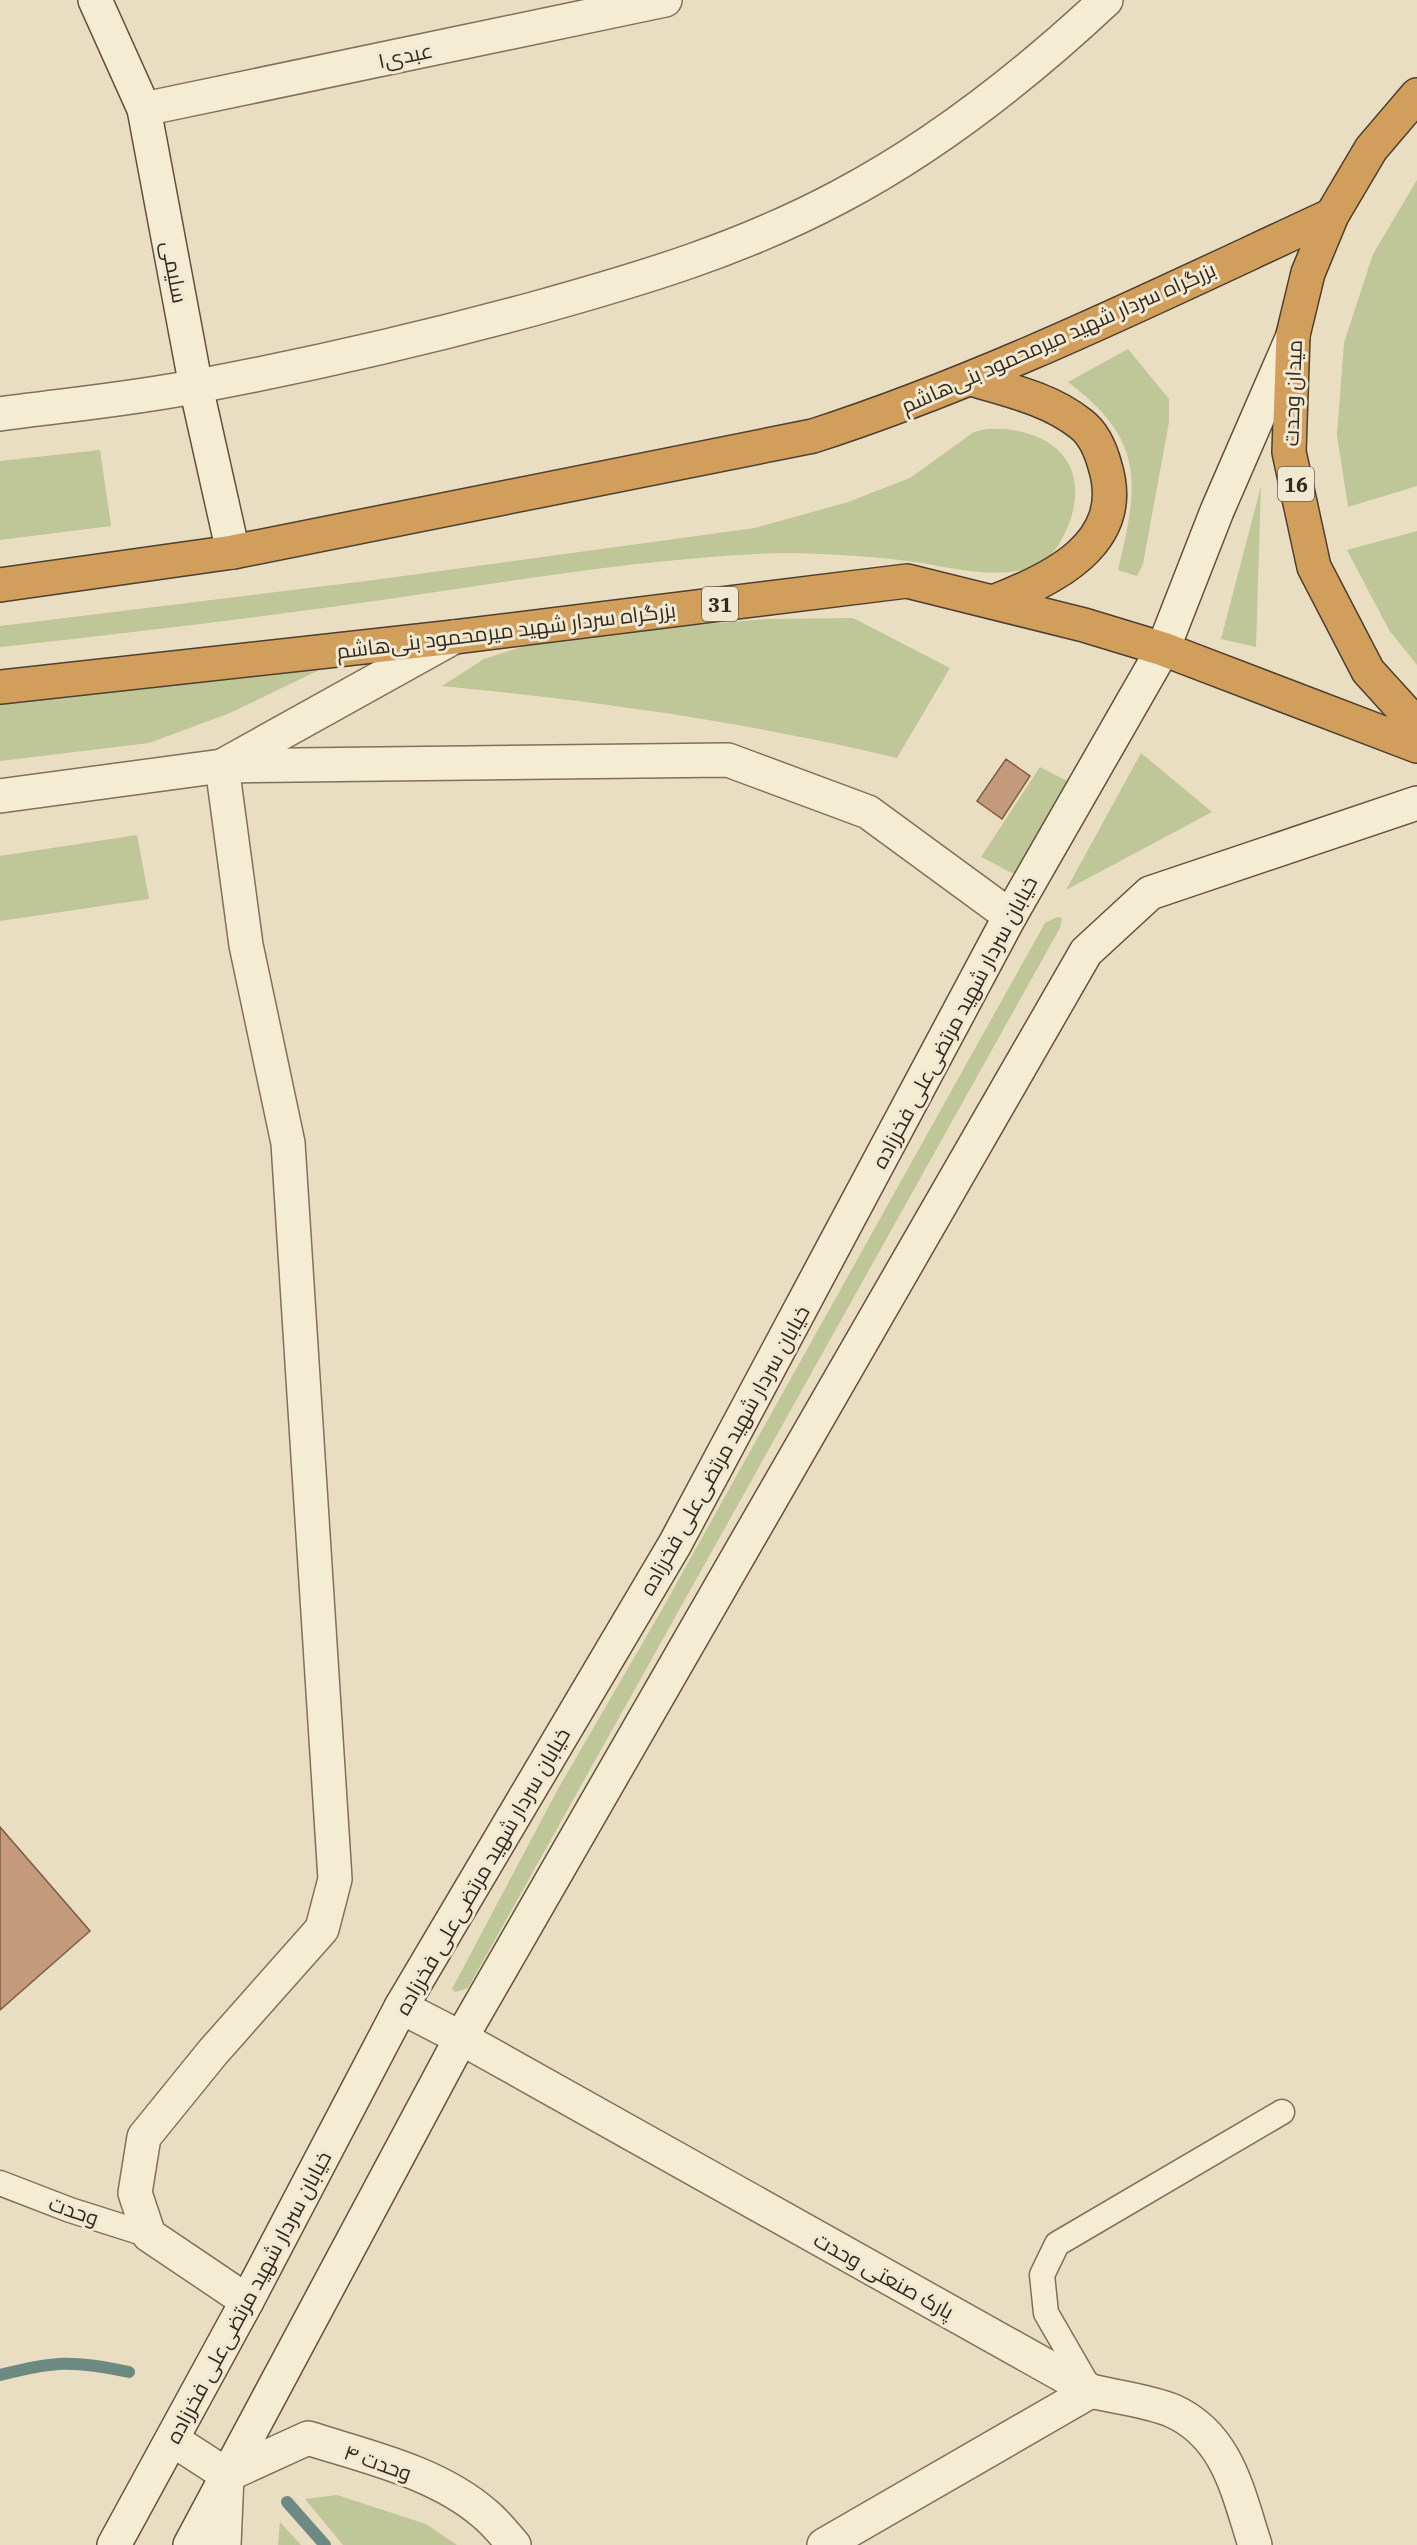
<svg xmlns="http://www.w3.org/2000/svg" width="1417" height="2545" font-family="'IBM Plex Serif',Cairo,serif">
<style>
.green{fill:#bfc698}
.lines{fill:none;stroke-linecap:round;stroke-linejoin:round}
.stream{stroke:#6c8982;stroke-width:12}
.building{fill:#c39b7c;stroke:#7e5c44;stroke-width:1.5}
.lane-casing{stroke:#81705b;stroke-width:27}
.street-casing{stroke:#81705b;stroke-width:36}
.secondary-casing{stroke:#63513e;stroke-width:36}
.highway-casing{stroke:#4f3f2f;stroke-width:36}
.lane{stroke:#f5ecd4;stroke-width:24}
.street{stroke:#f5ecd4;stroke-width:33}
.secondary{stroke:#f5ecd4;stroke-width:33}
.highway{stroke:#d19f5b;stroke-width:33}
.labels{text-anchor:middle;dominant-baseline:central;stroke-width:6;stroke-linejoin:round;paint-order:stroke}
.shield{fill:#f1e8d1;stroke:#6b6254;stroke-width:1.5}
.shield-label{font-size:20px;font-weight:bold;fill:#32281e}
.street-label{font-size:21px;fill:#32281e;stroke:#f1e8d1}
</style>
<rect width="100%" height="100%" fill="#e9dec2"/>
<!-- green -->
<g class="green">
<polygon points="1417,180 1417,486 1348,507 1337,435 1344,343 1373,254"/>
<path d="M1128 349 1169 399V422L1143 564 1137 576 1118 570C1139 483 1145 440 1068 382Z"/>
<path d="M986 429C1043 426 1090 456 1071 518 1065 535 1053 561 1034 567 987 582 939 563 891 559 850 555 799 552 758 554 632 560 507 582 382 600 255 618 128 633 0 647V626L374 580 755 528 848 502 910 478 974 432Z"/>
<polygon points="100,450 111,526 0,540 0,461"/>
<polygon points="1261,486 1256,647 1221,639"/>
<polygon points="1417,531 1417,665 1389,630 1347,550"/>
<path d="M853 618 950 668 897 758C748 722 595 701 442 686L484 659 552 637 766 619Z"/>
<polygon points="346,657 230,713 149,743 0,761 0,691"/>
<polygon points="1141,753 1212,812 1066,890"/>
<polygon points="1040,767 1079,787 1024,879 981,857"/>
<polygon points="137,835 149,899 0,921 0,856"/>
<polygon points="1057,917 1062,918 1060,928 468,1988 455,1992 452,1989 558,1789 660,1613 1045,923"/>
<polygon points="337,2495 426,2524 457,2545 343,2545 305,2499"/>
<polygon points="280,2522 301,2545 278,2545"/>
</g>
<g class="lines">
<!-- stream -->
<g class="stream">
<path d="M0 2375C55 2361 73 2360 129 2372"/>
<polyline points="287,2502 325,2545"/>
</g>
</g>
<!-- building -->
<g class="building">
<polygon points="1006,759 1030,776 1002,819 977,801"/>
<polygon points="0,1827 90,1931 0,2010"/>
</g>
<g class="lines">
<!-- lane casing -->
<g class="lane-casing">
<g id="lane">
<polyline points="0,2183 70,2210 149,2235"/>
<polyline points="1091,2391 1046,2313 1042,2275 1057,2244 1282,2112"/>
</g>
</g>
<!-- street casing -->
<g class="street-casing">
<g id="street">
<polyline points="144,109 665,0"/>
<path d="M0 414C66 405 132 399 198 386 310 365 423 339 533 309 641 279 739 250 839 197 934 147 1028 73 1106 0"/>
<polyline points="0,796 222,766 728,760 868,812 1010,916"/>
<path d="M401 2007 461 2038 1091 2391C1115 2397 1150 2401 1173 2411 1228 2436 1238 2493 1255 2545"/>
<polyline points="247,2301 149,2235 135,2193 144,2137 213,2052 322,1929 335,1879 288,1143 246,945 222,766 454,637"/>
<polyline points="173,2440 227,2475"/>
<path d="M227 2475 308 2438C367 2457 437 2472 485 2514 496 2523 505 2535 514 2545"/>
<polyline points="224,2545 227,2475"/>
<polyline points="824,2545 1091,2391"/>
</g>
</g>
<!-- secondary casing -->
<g class="secondary-casing">
<g id="secondary">
<polyline points="95,0 144,109 196,387 233,552"/>
<polyline points="114,2545 247,2301 401,2007 675,1544 1010,916 1163,649 1217,511 1293,336"/>
<polyline points="190,2545 461,2038 1086,952 1150,893 1417,803"/>
</g>
</g>
<!-- highway casing -->
<g class="highway-casing">
<g id="highway">
<polyline points="1417,95 1371,149 1332,215 1308,273 1293,335 1289,452 1314,567 1368,671 1417,725"/>
<path d="M971 379C1008 390 1050 399 1081 424 1094 434 1101 451 1105 466 1129 544 1051 580 993 602"/>
<path d="M0 585 233 552 813 436C992 378 1161 294 1332 215"/>
<polyline points="0,687 454,637 907,581 1084,625 1163,649 1417,746"/>
</g>
</g>
<!-- lane -->
<use href="#lane" class="lane"/>
<!-- street -->
<use href="#street" class="street"/>
<!-- secondary -->
<use href="#secondary" class="secondary"/>
<!-- highway -->
<use href="#highway" class="highway"/>
</g>
<g class="labels">
<!-- shield labels -->
<g class="shield">
<rect x="1278" y="467" width="36" height="34" rx="4.5"/>
<rect x="702" y="587" width="36" height="34" rx="4.5"/>
</g>
<g class="shield-label">
<text x="1296" y="484">16</text>
<text x="720" y="604">31</text>
</g>
<!-- street labels -->
<g class="street-label">
<text transform="translate(405 55) rotate(-12)">عبدی۱</text>
<text transform="translate(175 272) rotate(79)">سلیمی</text>
<text transform="translate(1058 337) rotate(-24)">بزرگراه سردار شهید میرمحمود بنی‌هاشم</text>
<text transform="translate(1292 393) rotate(-88)">میدان وحدت</text>
<text transform="translate(506 630) rotate(-7)">بزرگراه سردار شهید میرمحمود بنی‌هاشم</text>
<text transform="translate(954 1022) rotate(-62)">خیابان سردار شهید مرتضی‌علی فخرزاده</text>
<text transform="translate(724 1450) rotate(-61)">خیابان سردار شهید مرتضی‌علی فخرزاده</text>
<text transform="translate(482 1871) rotate(-60)">خیابان سردار شهید مرتضی‌علی فخرزاده</text>
<text transform="translate(74 2210) rotate(19)">وحدت</text>
<text transform="translate(884 2275) rotate(29)">پارک صنعتی وحدت</text>
<text transform="translate(248 2297) rotate(-62)">خیابان سردار شهید مرتضی‌علی فخرزاده</text>
<text transform="translate(378 2462) rotate(19)">وحدت ۴</text>
</g>
</g>
</svg>
